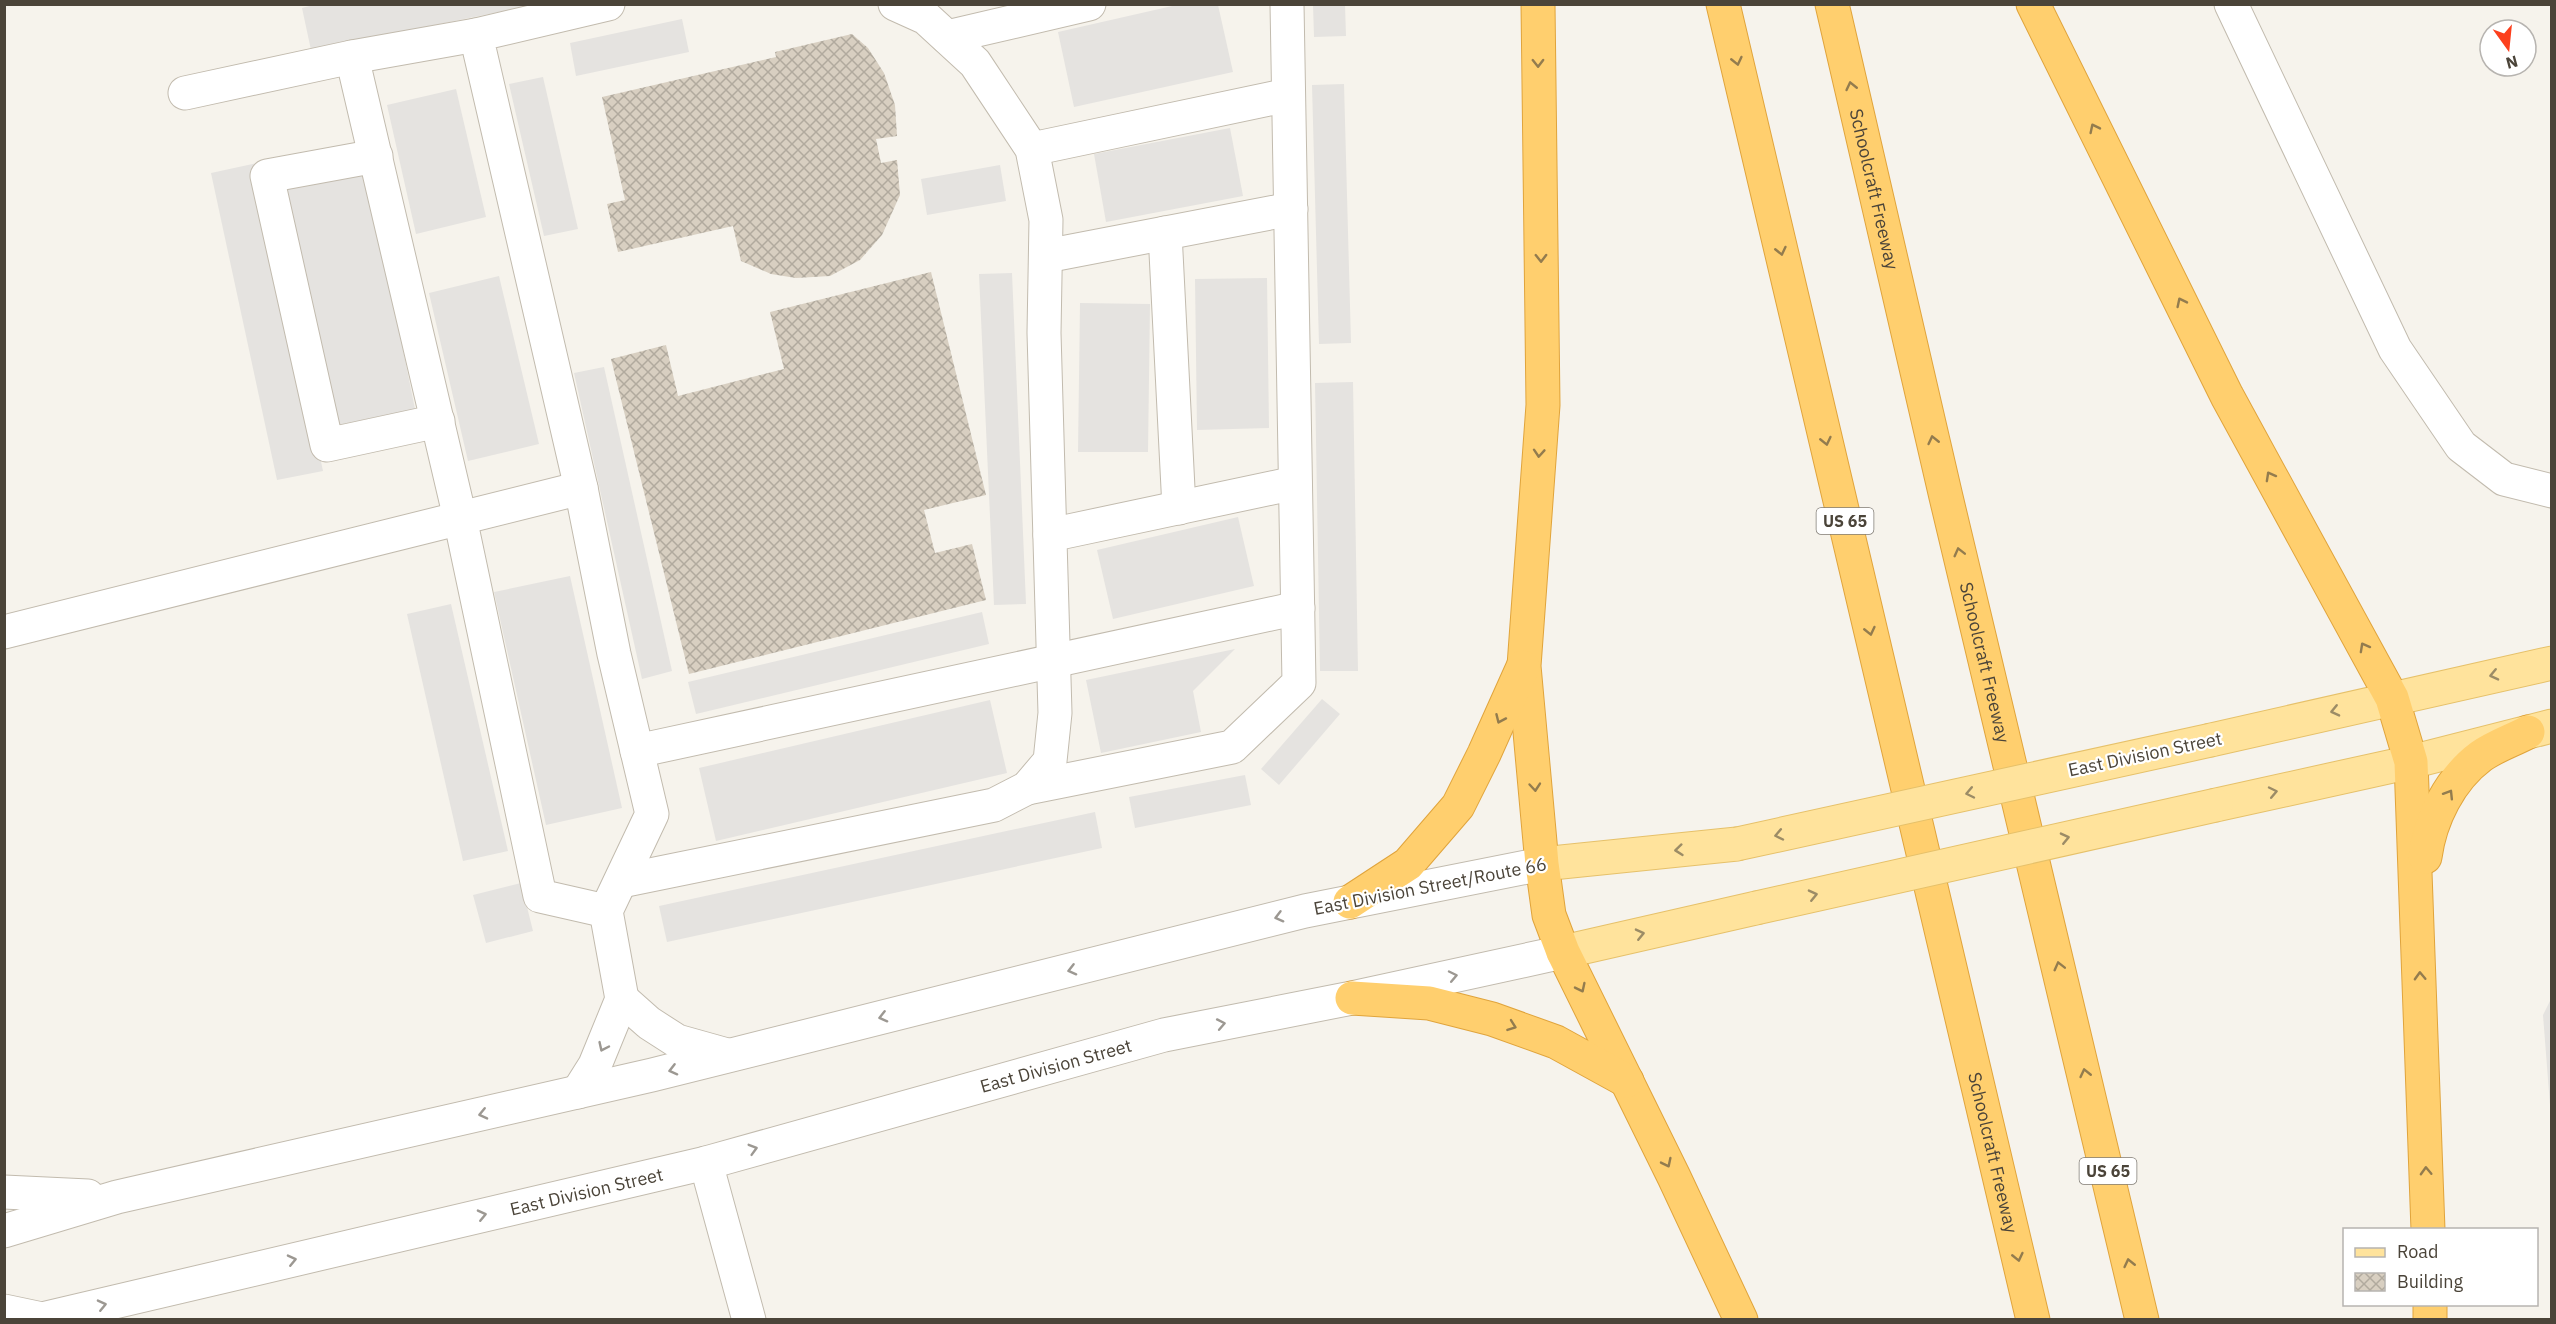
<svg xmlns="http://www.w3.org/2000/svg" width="2556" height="1324" font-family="'IBM Plex Sans',sans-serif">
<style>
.parking{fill:#e5e3e0}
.building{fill:url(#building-cross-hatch)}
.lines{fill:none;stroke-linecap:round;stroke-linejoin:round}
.minor-casing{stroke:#c2bbae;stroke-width:35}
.major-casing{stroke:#e6c16a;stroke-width:35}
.highway-casing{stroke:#e0a43c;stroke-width:35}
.minor{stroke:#fff;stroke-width:33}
.major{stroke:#ffe39c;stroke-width:33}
.highway{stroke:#ffcf6e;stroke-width:33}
.major-bridge-casing{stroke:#e6c16a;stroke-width:35;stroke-linecap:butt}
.major-bridge{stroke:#ffe39c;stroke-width:33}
.oneway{stroke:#937c4e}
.oneway2{stroke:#9c8c66}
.oneway3{stroke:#9c9892}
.labels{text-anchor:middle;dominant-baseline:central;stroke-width:4.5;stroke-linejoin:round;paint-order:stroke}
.shield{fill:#fff;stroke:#817c74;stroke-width:1.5}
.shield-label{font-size:16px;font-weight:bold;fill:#4b4439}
.street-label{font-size:18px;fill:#4b4439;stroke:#fff}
</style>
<defs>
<pattern id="building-cross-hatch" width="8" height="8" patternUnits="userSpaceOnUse" patternTransform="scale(1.5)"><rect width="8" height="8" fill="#d8cfc1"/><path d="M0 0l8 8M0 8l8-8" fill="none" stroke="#b1aa9e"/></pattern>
</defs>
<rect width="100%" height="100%" fill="#f6f3ec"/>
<!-- parking -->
<g class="parking">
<polygon points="317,4 533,5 311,50 302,8"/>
<polygon points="1181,4 1218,5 1233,72 1074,107 1058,32"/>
<polygon points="1313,5 1345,5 1346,36 1314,37"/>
<polygon points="682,19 689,52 576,76 570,43"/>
<polygon points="543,77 578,229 544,236 509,84"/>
<polygon points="1344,84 1351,343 1319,344 1312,85"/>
<polygon points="456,89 486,217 416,234 387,105"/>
<polygon points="1230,128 1243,196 1106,222 1094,154"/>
<polygon points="257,163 323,471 277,480 211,173"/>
<polygon points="1000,165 1006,201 927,215 921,179"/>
<polygon points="367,172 415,409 334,426 286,189"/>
<polygon points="1012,273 1026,604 994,605 979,274"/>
<polygon points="499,276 539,444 468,461 429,293"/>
<polygon points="1267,278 1269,428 1197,430 1195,279"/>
<polygon points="1080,303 1150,304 1148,452 1078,452"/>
<polygon points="604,367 672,671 642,679 574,373"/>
<polygon points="1353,382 1358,671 1320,671 1315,383"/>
<polygon points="1238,517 1254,586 1113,619 1097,550"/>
<polygon points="570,576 622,808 546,825 494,592"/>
<polygon points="451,604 508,851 463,861 407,614"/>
<polygon points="982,612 989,644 696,714 688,682"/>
<polygon points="1235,649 1193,691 1201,732 1101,753 1086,680"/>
<polygon points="1322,699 1340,714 1279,785 1261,769"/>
<polygon points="990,700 1007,773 716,841 699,768"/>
<polygon points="1245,775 1251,805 1135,828 1129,797"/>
<polygon points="1095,812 1102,848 667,942 659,906"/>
<polygon points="521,883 533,931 486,943 473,895"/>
<polygon points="2551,999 2552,999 2551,1118 2543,1015"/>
</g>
<!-- building -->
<g class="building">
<polygon points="852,34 868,48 884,73 895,105 897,136 876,139 881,163 897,160 900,195 882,235 860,260 830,276 796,278 771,274 741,261 733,226 618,252 607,204 625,200 602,97 776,57 775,52"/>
<polygon points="931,272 986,495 924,510 935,553 972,544 986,600 689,674 611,359 666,345 678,396 784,369 770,312"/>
</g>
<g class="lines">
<!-- minor casing -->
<g class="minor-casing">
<g id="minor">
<polyline points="2231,4 2395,349 2461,446 2504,479 2552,491"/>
<polyline points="947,37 1089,4"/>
<polyline points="352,57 460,518 540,896 606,911"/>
<polyline points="185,93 352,57 476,35"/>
<polyline points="1032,149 1288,95"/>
<polyline points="376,156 267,176 327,445 438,421"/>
<polyline points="1165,233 1179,508"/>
<polyline points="1046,256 1291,209"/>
<polyline points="581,488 476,35 608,4"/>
<polyline points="1050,535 1295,483"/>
<polyline points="4,632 581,488 614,654 652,814 606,911 622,999 595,1065 578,1092"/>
<polyline points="637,751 1298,608"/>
<polyline points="1027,788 1232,747 1299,683 1287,4"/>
<polyline points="621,881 994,805 1027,788 1050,761 1055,713 1044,333 1046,220 1032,149 975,63 926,18 895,4"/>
<polyline points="622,999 649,1023 677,1041 727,1055"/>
<polyline points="706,1163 749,1320"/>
<polyline points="4,1192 88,1196"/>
<polyline points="4,1231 117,1197 652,1075 1305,911 1542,864"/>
<path id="s1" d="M4 1311 42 1319 706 1163 1164 1035 1352 998 1563 952"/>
</g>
</g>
<!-- major casing -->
<g class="major-casing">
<g id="major">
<polyline points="2211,740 2552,663"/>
<polyline points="2216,805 2411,762 2552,726"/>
<polyline points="1542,864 1737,844"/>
<polyline points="1563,952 1756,908"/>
</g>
</g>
<!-- highway casing -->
<g class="highway-casing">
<g id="highway">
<polyline points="1538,4 1543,405 1524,666 1542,864 1549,915 1563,952 1674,1177 1741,1320"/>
<path id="s2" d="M1723 4 2033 1320"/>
<path id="s3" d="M1832 4 1946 497 2142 1320"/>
<polyline points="2033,4 2227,396 2392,698 2411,762 2428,1230"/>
<path d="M2425 857C2430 819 2450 779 2481 756 2495 746 2513 740 2528 732"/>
<polyline points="1350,902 1408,864 1458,806 1484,754 1523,667"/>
<polyline points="1352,998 1429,1003 1492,1019 1556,1042 1627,1081"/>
<polyline points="2430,1304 2430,1320"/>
</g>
</g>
<!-- minor -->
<use href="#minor" class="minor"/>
<!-- major -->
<use href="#major" class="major"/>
<!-- highway -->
<use href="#highway" class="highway"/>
<!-- major-bridge casing -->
<g class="major-bridge-casing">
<g id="major-bridge">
<polyline points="1737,844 2211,740"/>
<polyline points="1756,908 2216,805"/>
</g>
</g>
<!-- major-bridge -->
<use href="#major-bridge" class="major-bridge"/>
</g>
<!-- one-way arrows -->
<defs><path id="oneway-chevron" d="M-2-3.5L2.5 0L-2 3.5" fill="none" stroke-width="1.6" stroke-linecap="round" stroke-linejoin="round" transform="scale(1.5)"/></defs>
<g class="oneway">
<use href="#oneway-chevron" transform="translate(1737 61) rotate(77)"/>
<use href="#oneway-chevron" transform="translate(1538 63) rotate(89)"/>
<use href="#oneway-chevron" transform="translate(1851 86) rotate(-103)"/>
<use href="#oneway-chevron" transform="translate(2094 128) rotate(-116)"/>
<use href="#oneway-chevron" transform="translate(1781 251) rotate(77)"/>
<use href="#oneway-chevron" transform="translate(1541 258) rotate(89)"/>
<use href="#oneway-chevron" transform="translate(2181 302) rotate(-116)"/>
<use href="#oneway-chevron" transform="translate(1933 440) rotate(-103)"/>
<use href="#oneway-chevron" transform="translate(1826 441) rotate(77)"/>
<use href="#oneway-chevron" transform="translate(1539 453) rotate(94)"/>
<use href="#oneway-chevron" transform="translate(2270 476) rotate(-119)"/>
<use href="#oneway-chevron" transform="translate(1959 552) rotate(-104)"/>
<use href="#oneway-chevron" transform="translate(1870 631) rotate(77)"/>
<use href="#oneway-chevron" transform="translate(2364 647) rotate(-119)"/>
<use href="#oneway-chevron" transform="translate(1500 719) rotate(114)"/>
<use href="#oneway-chevron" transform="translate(1535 787) rotate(85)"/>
<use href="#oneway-chevron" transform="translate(2449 794) rotate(-58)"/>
<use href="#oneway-chevron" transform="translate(2059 966) rotate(-104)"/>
<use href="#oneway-chevron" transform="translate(2420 976) rotate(-92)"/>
<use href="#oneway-chevron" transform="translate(1581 988) rotate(64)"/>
<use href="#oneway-chevron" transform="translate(1512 1026) rotate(20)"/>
<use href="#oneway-chevron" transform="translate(2085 1073) rotate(-103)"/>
<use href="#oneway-chevron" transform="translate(1667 1163) rotate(64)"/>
<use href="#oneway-chevron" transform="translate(2426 1171) rotate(-92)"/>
<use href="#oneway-chevron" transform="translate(2018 1257) rotate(77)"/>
<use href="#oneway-chevron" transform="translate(2129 1263) rotate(-103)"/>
</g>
<g class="oneway2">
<use href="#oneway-chevron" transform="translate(2494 675) rotate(167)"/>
<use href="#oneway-chevron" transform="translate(2335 711) rotate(167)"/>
<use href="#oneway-chevron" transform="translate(2273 792) rotate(-12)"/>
<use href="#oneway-chevron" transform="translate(1970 793) rotate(168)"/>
<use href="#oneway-chevron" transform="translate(1779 835) rotate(168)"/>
<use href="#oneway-chevron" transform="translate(2065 838) rotate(-13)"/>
<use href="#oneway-chevron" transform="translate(1679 850) rotate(174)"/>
<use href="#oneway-chevron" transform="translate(1813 895) rotate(-13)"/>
<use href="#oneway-chevron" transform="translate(1640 934) rotate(-13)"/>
</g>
<g class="oneway3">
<use href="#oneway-chevron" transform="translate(1279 917) rotate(165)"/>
<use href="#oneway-chevron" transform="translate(1072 970) rotate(166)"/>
<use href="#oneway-chevron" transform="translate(1453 976) rotate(-12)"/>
<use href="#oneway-chevron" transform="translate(883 1017) rotate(166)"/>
<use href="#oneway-chevron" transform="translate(1221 1024) rotate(-11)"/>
<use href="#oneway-chevron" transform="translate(603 1047) rotate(115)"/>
<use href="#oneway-chevron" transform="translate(673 1070) rotate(166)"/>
<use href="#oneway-chevron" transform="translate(483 1114) rotate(167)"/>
<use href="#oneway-chevron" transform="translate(753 1149) rotate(-16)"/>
<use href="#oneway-chevron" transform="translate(482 1215) rotate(-13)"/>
<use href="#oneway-chevron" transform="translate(292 1260) rotate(-13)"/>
<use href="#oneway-chevron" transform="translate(102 1305) rotate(-13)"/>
</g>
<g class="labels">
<!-- shield labels -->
<g class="shield">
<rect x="1816.5" y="508" width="57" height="26" rx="4.5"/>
<rect x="2079.5" y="1158" width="57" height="26" rx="4.5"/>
</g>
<g class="shield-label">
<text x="1845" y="521">US 65</text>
<text x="2108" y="1171">US 65</text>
</g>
<!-- street labels -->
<g class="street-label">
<text stroke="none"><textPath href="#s3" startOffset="190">Schoolcraft Freeway</textPath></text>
<text stroke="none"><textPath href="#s3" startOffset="676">Schoolcraft Freeway</textPath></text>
<text transform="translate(2145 754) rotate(-12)">East Division Street</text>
<text transform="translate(1430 886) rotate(-11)">East Division Street/Route 66</text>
<text stroke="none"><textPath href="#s1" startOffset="1084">East Division Street</textPath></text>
<text stroke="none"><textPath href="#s2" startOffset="1180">Schoolcraft Freeway</textPath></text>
<text stroke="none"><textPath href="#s1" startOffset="598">East Division Street</textPath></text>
</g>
</g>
<!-- border -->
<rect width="2556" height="1324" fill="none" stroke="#4b4439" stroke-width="12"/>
<!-- legend -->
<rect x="2343" y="1228" width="195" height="78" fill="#ffffff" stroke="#b7b4b0" stroke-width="1.5"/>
<rect x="2355" y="1248" width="30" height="9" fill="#ffe39c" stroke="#b7b4b0" stroke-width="1.5"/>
<text x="2397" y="1258" font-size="18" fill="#4b4439">Road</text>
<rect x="2355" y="1273" width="30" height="18" fill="url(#building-cross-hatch)" stroke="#b7b4b0" stroke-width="1.5"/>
<text x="2397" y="1288" font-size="18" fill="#4b4439">Building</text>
<!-- north arrow -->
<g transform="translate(2508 48) rotate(165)"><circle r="28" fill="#ffffff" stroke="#b7b4b0" stroke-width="1.5"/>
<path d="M0-4.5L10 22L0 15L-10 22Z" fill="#fc3f1d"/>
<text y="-9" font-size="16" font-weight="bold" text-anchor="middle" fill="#4b4439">N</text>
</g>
</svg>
